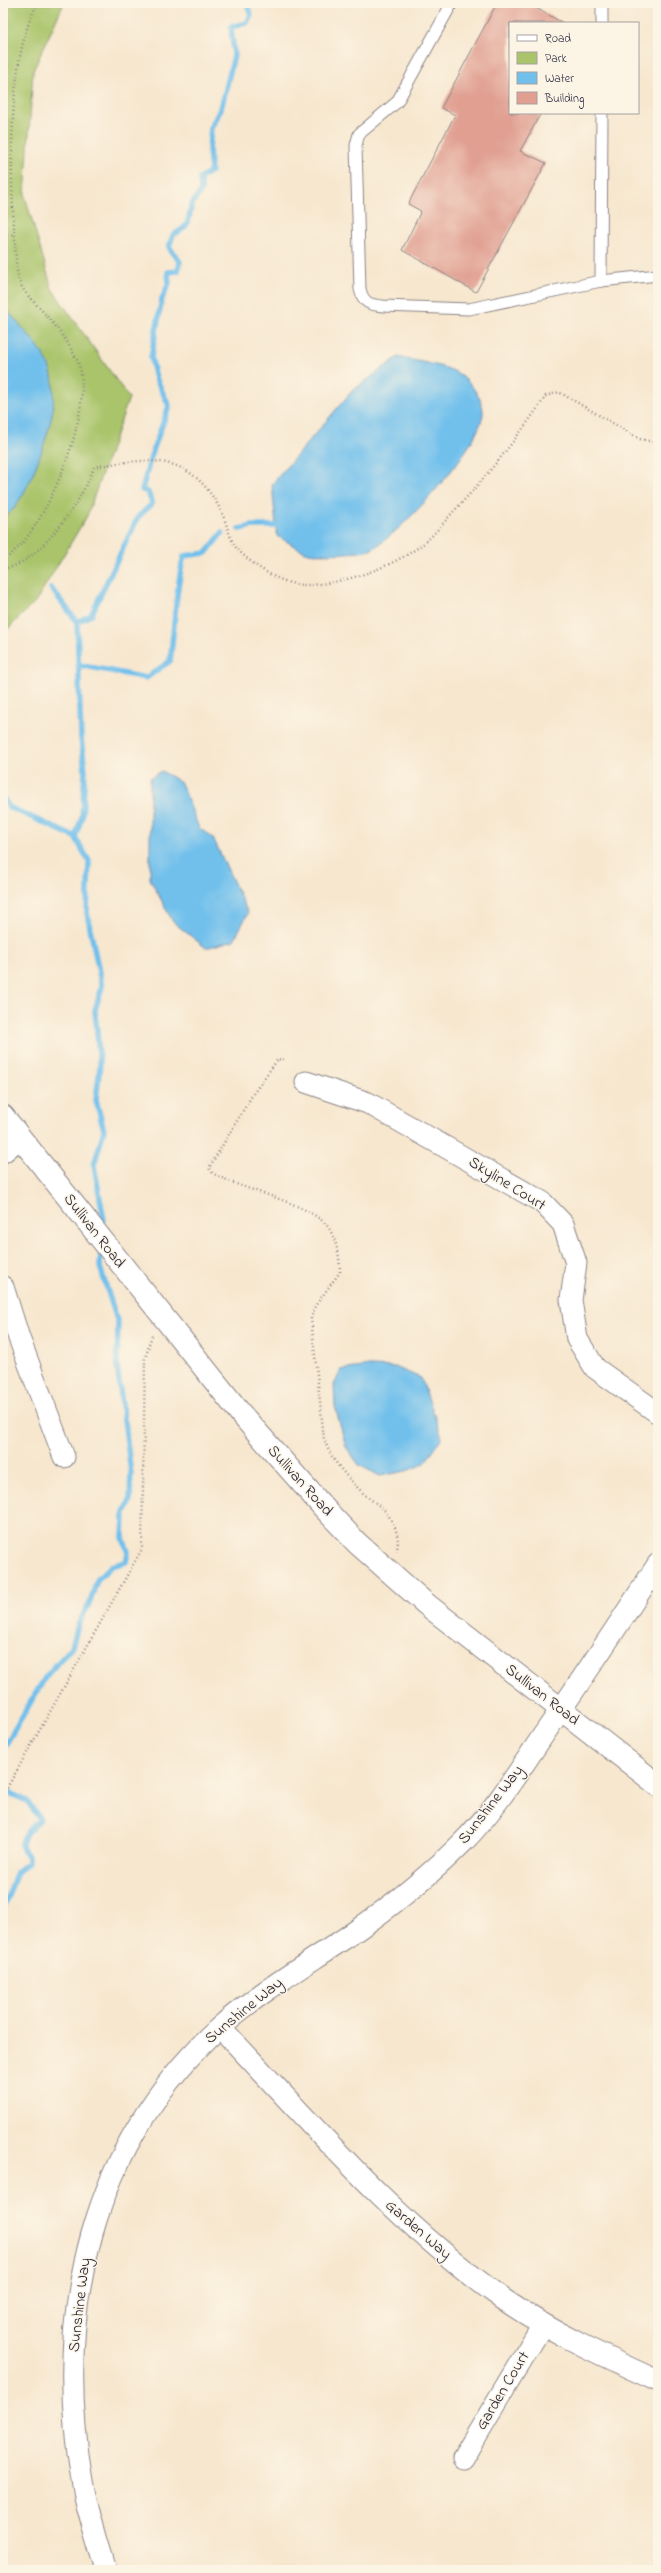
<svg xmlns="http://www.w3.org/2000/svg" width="661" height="2573" font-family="'Indie Flower',sans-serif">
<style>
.green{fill:#a9c46b;stroke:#667353}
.water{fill:#71c0ec;stroke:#4a7194}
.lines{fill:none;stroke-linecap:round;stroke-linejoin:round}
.stream{stroke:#71c0ec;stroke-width:5.5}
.building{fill:#e09f91}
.service-casing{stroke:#8c8485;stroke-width:13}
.minor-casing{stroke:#8c8485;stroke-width:23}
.tertiary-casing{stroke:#8c8485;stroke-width:24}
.path{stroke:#8c8485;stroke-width:2.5;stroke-dasharray:1 3;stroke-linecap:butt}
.service{stroke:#fff;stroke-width:11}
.minor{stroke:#fff;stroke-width:21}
.tertiary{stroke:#fff;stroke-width:22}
.labels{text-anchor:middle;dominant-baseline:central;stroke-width:3;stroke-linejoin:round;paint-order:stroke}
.street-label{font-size:16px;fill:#22223b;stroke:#fcf5e5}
</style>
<rect width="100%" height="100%" fill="#fcf5e5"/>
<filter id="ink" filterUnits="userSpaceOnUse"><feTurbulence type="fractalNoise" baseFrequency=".025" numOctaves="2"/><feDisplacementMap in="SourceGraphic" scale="8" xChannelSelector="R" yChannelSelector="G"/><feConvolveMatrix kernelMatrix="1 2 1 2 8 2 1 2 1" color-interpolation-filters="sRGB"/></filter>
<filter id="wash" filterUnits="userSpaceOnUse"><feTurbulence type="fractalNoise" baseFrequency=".012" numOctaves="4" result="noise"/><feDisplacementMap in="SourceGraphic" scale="16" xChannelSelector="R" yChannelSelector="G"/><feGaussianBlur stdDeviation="0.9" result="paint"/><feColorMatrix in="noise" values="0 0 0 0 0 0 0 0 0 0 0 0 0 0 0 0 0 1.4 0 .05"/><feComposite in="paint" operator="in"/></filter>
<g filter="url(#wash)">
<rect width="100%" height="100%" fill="#f7e7cf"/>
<!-- green -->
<polygon class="green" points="3,3 64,3 33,71 25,196 52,289 129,398 87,516 36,601 3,634"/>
<!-- water -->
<g class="water">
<path d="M3 305C19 327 43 345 51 372 54 383 54 398 53 409 50 432 25 509 3 517Z"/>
<path d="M398 357C411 360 449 366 459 374 469 381 483 398 483 412 483 444 399 536 370 550 364 553 316 555 309 553 299 550 287 541 277 536L272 484 352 391Z"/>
<polygon points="162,771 181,783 199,828 213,838 248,913 234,940 206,948 173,922 150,879 150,778"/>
<polygon points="369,1366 395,1367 421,1378 442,1437 424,1464 406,1471 380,1476 359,1465 346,1447 335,1406 334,1385 341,1370"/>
</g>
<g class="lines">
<!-- stream -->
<g class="stream">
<polyline points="239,529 253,526 276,526"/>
<polyline points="51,588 77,622 81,738 85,770 82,817 75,837"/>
<path d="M77 622 91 615 138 517 152 504 148 492 142 490 151 456 169 406 156 378 151 357 162 299 169 283 168 272 178 271 180 262 169 247 173 235C189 226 188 224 191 207 192 202 198 196 201 191L200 178 211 171 209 149 211 128 222 105 234 55 231 27 247 23 251 14 246 3"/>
<path d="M80 665 146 678 170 661C175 625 175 590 184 556L206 553 222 533"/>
<polyline points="3,798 9,807 75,837 89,861 87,913 102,987 95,1010 100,1065 96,1100 104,1130 94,1165 104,1220"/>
<polyline points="3,1749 46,1676 72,1647 78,1625 90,1602 97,1580 111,1566 126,1562 128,1552 123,1538 124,1516 130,1500 131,1473 117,1365 118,1323 100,1267 101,1252"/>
<polyline points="3,1790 27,1801 40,1819 27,1832 21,1845 28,1857 28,1863 17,1872 3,1909"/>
</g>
</g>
<g id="blocks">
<!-- building -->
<polygon class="building" points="497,3 527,3 563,23 510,23 510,113 541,113 520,151 546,163 476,292 402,250 421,211 408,204 455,115 441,108"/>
</g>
</g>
<g filter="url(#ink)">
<use href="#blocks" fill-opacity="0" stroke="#8c8485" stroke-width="1"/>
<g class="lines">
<!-- service casing -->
<g class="service-casing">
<g id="service">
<path d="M452 3 397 102 359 134 356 145 360 289C363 303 370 305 383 306L469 309 601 281 602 113"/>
<polyline points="602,23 602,3"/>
<polyline points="601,281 658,275"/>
</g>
</g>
<!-- minor casing -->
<g class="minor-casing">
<g id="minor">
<polyline points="306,1082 368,1103 542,1202 563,1224 576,1263 571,1300 577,1339 595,1368 658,1413"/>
<polyline points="3,1152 20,1138"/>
<polyline points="3,1287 19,1338 64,1457"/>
<path d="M220 2027C310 2122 396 2223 503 2299 551 2332 605 2357 658 2381"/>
<polyline points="463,2458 543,2324"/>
<path d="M106 2570C97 2541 87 2510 82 2480 53 2313 91 2143 221 2026 263 1989 311 1962 357 1930 394 1904 430 1875 462 1843 494 1811 519 1771 544 1734 583 1678 621 1621 658 1564"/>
</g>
</g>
<!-- tertiary casing -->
<g class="tertiary-casing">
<polyline id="tertiary" points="3,1116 241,1414 324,1508 357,1543 426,1604 658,1785"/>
</g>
<!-- path -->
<g class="path">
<polyline points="3,234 14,235"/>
<path d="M3 562C12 553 23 544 30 533 56 498 96 401 77 360 69 343 56 326 44 313 36 303 26 296 21 285 15 271 16 254 15 240 10 180 7 55 38 3"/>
<path d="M3 568C36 569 85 496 94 467 151 457 192 452 222 513 227 524 230 542 239 551 254 566 282 585 304 585 342 585 393 567 423 544 434 535 444 522 454 511 488 475 518 437 546 396L559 392 640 439 658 443"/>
<path d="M284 1060 278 1059 253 1094 209 1168C213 1176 221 1177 229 1181 253 1192 317 1206 330 1230 337 1243 340 1258 340 1272L315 1306 311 1319 324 1438C330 1459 346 1476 361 1491 367 1498 376 1502 383 1509 392 1518 402 1538 396 1551"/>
<polyline points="3,1795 142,1549 145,1359 152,1335"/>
</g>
<!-- service -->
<use href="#service" class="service"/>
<!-- minor -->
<use href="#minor" class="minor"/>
<!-- tertiary -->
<use href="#tertiary" class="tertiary"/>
</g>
</g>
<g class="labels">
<!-- street labels -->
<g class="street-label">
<text transform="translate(507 1184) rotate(32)">Skyline Court</text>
<text transform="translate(94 1231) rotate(52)">Sullivan Road</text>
<text transform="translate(300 1481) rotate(48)">Sullivan Road</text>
<text transform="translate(542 1695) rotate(38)">Sullivan Road</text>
<text transform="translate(491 1805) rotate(-52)">Sunshine Way</text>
<text transform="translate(244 2011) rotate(-39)">Sunshine Way</text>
<text transform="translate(418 2230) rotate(41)">Garden Way</text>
<text transform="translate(80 2305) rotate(-83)">Sunshine Way</text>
<text transform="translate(503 2391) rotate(-59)">Garden Court</text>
</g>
</g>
<!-- margin -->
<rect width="661" height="2573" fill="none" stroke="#fcf5e5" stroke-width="16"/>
<!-- legend -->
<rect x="509" y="22" width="130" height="92" fill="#fcf5e5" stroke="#a5a1a1"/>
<rect x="517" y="35" width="20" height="6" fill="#ffffff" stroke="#a5a1a1"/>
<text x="545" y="42" font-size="12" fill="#22223b">Road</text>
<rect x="517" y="52" width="20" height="12" fill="#a9c46b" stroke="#a5a1a1"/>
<text x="545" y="62" font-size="12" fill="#22223b">Park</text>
<rect x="517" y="72" width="20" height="12" fill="#71c0ec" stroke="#a5a1a1"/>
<text x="545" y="82" font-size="12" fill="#22223b">Water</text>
<rect x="517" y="92" width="20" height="12" fill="#e09f91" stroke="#a5a1a1"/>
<text x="545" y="102" font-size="12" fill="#22223b">Building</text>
</svg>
